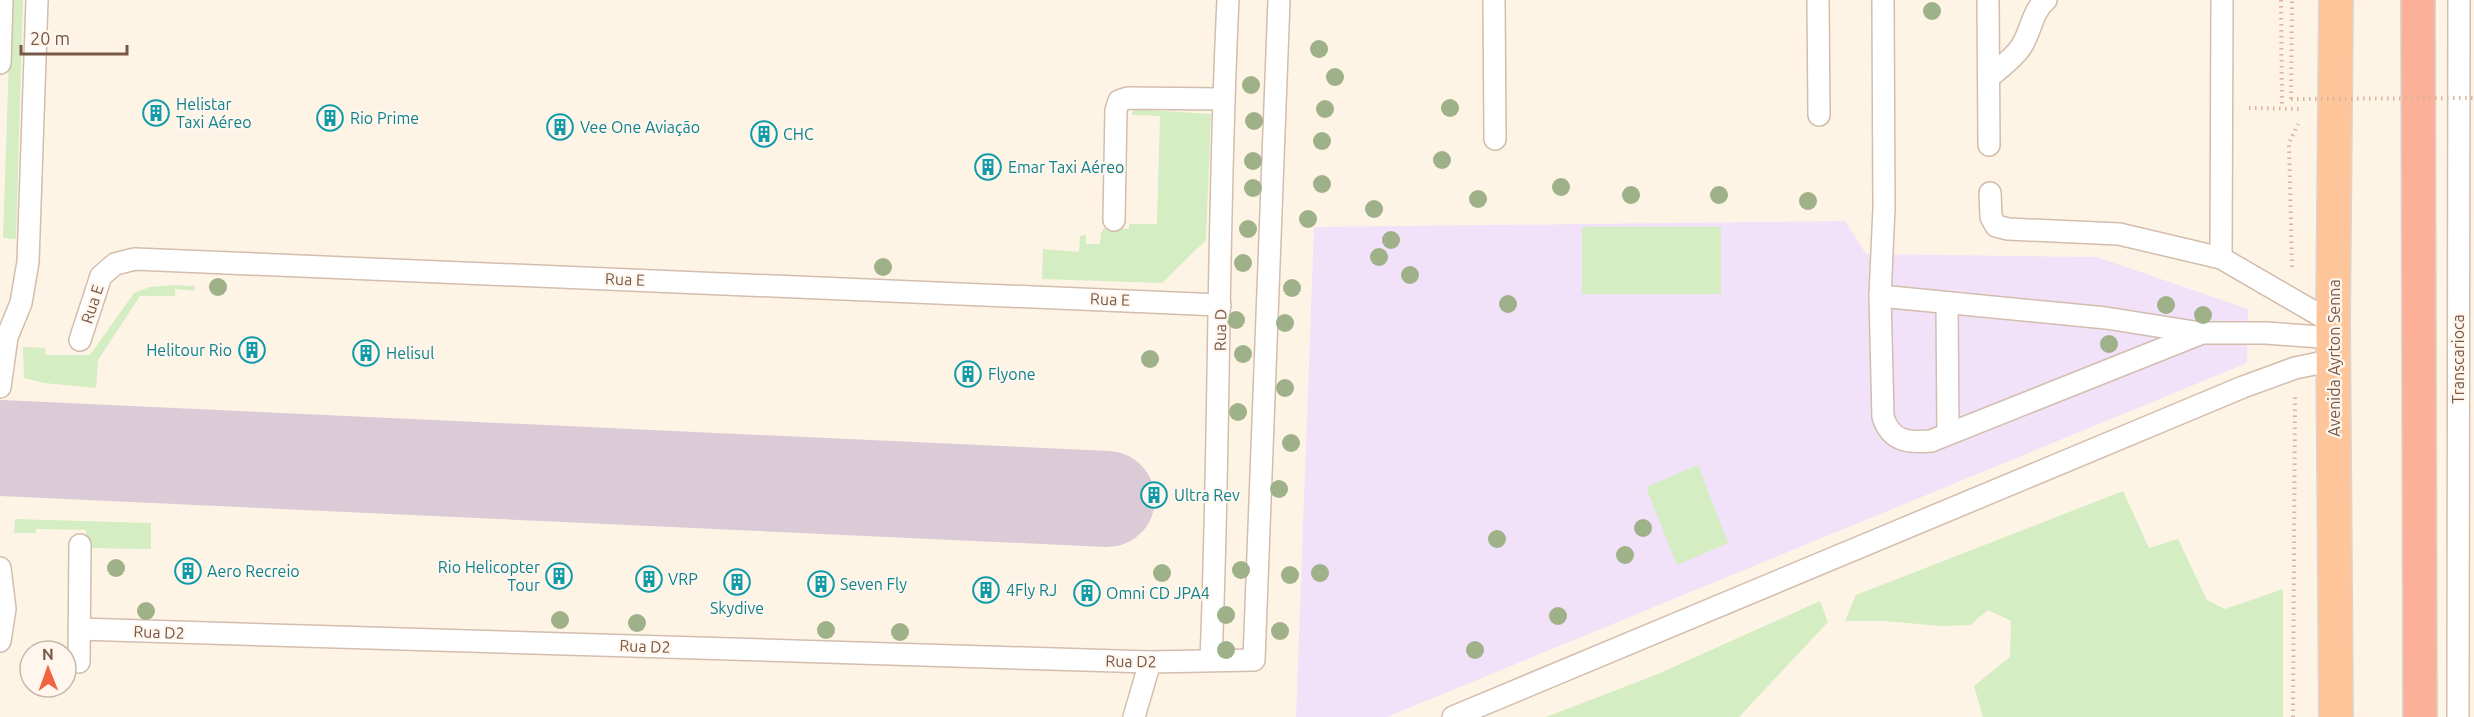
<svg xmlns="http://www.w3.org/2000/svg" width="2474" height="717" font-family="Ubuntu,sans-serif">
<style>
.education{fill:#f1e2fa}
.green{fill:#d4edc2}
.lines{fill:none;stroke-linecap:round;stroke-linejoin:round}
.taxiway{stroke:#dacbd7;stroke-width:96}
.service-casing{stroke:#d3bdad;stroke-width:24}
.trunk-casing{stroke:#dcd4cf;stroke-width:36}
.motorway-casing{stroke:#dcd4cf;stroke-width:36}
.path{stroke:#dbb49d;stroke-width:4;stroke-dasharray:1.5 4.5;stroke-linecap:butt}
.service{stroke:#fff;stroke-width:21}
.trunk{stroke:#fec49a;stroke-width:33}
.motorway{stroke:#fcb098;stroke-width:33}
.path-bridge{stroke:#dbb49d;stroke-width:4;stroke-dasharray:1.5 4.5;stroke-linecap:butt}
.tree{fill:#9eb188}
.labels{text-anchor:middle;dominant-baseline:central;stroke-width:4.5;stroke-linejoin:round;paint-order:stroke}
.culture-label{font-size:16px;fill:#0d838f;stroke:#fff7ed;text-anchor:start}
.street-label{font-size:16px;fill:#795848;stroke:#fff7ed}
</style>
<rect width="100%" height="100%" fill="#fef4e5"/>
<!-- education -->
<polygon class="education" points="1845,221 1866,254 2097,257 2248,309 2247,363 1387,717 1296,717 1314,227"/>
<!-- green -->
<g class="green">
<polygon points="11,0 23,0 16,239 3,238"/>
<polygon points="1133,109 1211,114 1206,240 1162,283 1042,279 1043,249 1079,252 1080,236 1086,235 1086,244 1100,244 1101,233 1104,228 1129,229 1129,224 1157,224 1160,116 1132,115"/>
<rect x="1582" y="227" width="139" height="67"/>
<polygon points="173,285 195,286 194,291 175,289 175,296 140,296 98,360 96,388 44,383 24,378 23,347 45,348 46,355 90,355 134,293 150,287"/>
<polygon points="1698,465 1728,543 1677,565 1646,487"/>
<polygon points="2123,491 2149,548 2178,539 2207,600 2225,609 2283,589 2283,717 1983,717 1974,686 2010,657 2011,621 1988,610 1970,625 1941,626 1884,621 1845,621 1856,595"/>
<polygon points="15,519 151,523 151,549 92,548 86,538 86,530 36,529 36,533 14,533"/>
<polygon points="1820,601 1828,622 1739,717 1546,717 1658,674"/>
</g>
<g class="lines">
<!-- taxiway -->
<polyline class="taxiway" points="0,448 1107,499"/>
<!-- service casing -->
<g class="service-casing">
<g id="service">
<polyline points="1494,0 1495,139"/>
<polyline points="1818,0 1819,115"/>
<path d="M1883 0 1884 208 1880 296 1883 417C1891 441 1907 443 1931 441L2202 333H2266L2334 338"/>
<polyline points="1988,0 1989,145"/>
<polyline points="0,63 2,0"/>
<path d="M1989 77C2000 68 2013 59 2021 47 2031 32 2032 11 2046 0"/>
<polyline points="1990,193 1991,217 1996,226 2008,229 2119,234 2221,258 2333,323"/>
<polyline points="1114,220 1116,110 1119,101 1128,98 1223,99"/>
<polyline points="2221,258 2222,0"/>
<polyline points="1880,296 2106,318 2201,333"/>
<polyline points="1947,303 1948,433"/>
<polyline points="80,340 101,276 115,264 135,259 1220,305"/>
<polyline points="0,387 7,337 21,303 28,262 37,0"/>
<polyline points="0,568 5,609 0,641"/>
<polyline points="79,629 1150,662 1254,660 1279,0"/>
<path d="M1211 660C1220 440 1217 220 1228 0"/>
<polyline points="79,662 80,545"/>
<polyline points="1134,717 1150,662"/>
<polyline points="1453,717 2243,387 2295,368 2334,360"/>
<polyline points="2458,717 2459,0"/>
</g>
</g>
<!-- trunk casing -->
<g class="trunk-casing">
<polyline id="trunk" points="2336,717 2333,323 2336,0"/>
</g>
<!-- motorway casing -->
<g class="motorway-casing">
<polyline id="motorway" points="2418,0 2420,717"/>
</g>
<!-- path -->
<g class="path">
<polyline points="2281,0 2282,108"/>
<polyline points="2291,99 2292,0"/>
<polyline points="2249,108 2301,109"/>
<polyline points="2292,267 2289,143 2298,124"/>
<polyline points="2293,717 2295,397"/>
</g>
<!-- service -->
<use href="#service" class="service"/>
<!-- trunk -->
<use href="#trunk" class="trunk"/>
<!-- motorway -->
<use href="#motorway" class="motorway"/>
<!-- path-bridge -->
<polyline class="path-bridge" points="2291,99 2474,98"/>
</g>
<!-- trees -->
<g class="tree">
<circle cx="1932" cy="11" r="9"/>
<circle cx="1319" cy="49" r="9"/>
<circle cx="1335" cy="77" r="9"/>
<circle cx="1251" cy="85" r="9"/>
<circle cx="1450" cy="108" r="9"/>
<circle cx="1325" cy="109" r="9"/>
<circle cx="1254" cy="121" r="9"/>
<circle cx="1322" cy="141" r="9"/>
<circle cx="1442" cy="160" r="9"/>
<circle cx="1253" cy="161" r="9"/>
<circle cx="1322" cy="184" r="9"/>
<circle cx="1561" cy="187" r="9"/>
<circle cx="1253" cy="188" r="9"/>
<circle cx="1631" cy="195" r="9"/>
<circle cx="1719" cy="195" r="9"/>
<circle cx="1478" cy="199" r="9"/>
<circle cx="1808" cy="201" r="9"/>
<circle cx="1374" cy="209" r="9"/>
<circle cx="1308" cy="219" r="9"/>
<circle cx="1248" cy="229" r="9"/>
<circle cx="1391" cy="240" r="9"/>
<circle cx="1379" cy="257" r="9"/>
<circle cx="1243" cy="263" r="9"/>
<circle cx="883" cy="267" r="9"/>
<circle cx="1410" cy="275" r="9"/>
<circle cx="218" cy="287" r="9"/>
<circle cx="1292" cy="288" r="9"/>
<circle cx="1508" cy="304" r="9"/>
<circle cx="2166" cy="305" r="9"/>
<circle cx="2203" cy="315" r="9"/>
<circle cx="1236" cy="320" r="9"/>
<circle cx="1285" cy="323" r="9"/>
<circle cx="2109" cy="344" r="9"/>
<circle cx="1243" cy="354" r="9"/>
<circle cx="1150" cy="359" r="9"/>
<circle cx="1285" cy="388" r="9"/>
<circle cx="1238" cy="412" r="9"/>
<circle cx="1291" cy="443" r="9"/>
<circle cx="1279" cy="489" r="9"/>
<circle cx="1643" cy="528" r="9"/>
<circle cx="1497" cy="539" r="9"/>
<circle cx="1625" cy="555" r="9"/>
<circle cx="116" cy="568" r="9"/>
<circle cx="1241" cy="570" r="9"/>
<circle cx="1162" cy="573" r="9"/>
<circle cx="1320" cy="573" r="9"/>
<circle cx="1290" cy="575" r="9"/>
<circle cx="146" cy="611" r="9"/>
<circle cx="1226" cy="615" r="9"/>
<circle cx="1558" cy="616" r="9"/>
<circle cx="560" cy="620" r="9"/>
<circle cx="637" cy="623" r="9"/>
<circle cx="826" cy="630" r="9"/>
<circle cx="1280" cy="631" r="9"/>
<circle cx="900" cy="632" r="9"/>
<circle cx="1226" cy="650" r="9"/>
<circle cx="1475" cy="650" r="9"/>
</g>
<!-- icons -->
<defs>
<g id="building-ring" transform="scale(1.35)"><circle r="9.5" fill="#fff7ed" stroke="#0f9aa8" stroke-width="1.5"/><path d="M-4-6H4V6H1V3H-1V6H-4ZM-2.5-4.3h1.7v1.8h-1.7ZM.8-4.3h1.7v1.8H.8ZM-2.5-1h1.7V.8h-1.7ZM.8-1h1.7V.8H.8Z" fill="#0f9aa8"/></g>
</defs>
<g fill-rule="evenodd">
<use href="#building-ring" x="156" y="113"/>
<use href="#building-ring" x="330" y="118"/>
<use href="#building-ring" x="560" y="127"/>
<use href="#building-ring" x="764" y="134"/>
<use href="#building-ring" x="988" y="167"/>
<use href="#building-ring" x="252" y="350"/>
<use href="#building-ring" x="366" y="353"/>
<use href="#building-ring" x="968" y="374"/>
<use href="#building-ring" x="1154" y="495"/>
<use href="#building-ring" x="188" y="571"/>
<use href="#building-ring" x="559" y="576"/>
<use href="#building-ring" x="649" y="579"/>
<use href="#building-ring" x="737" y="582"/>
<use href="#building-ring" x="821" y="584"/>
<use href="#building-ring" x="986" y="590"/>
<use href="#building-ring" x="1087" y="593"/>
</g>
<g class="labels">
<!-- culture labels -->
<g class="culture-label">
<text x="176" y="104">Helistar<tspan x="176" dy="18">Taxi Aéreo</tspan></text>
<text x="350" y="118">Rio Prime</text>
<text x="580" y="127">Vee One Aviação</text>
<text x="783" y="134">CHC</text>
<text x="1008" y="167">Emar Taxi Aéreo</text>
<text x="232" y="350" text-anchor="end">Helitour Rio</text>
<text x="386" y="353">Helisul</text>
<text x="988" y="374">Flyone</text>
<text x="1174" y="495">Ultra Rev</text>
<text x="540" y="567" text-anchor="end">Rio Helicopter<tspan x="540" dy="18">Tour</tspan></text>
<text x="207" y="571">Aero Recreio</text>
<text x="668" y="579">VRP</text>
<text x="840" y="584">Seven Fly</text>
<text x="1006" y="590">4Fly RJ</text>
<text x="1106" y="593">Omni CD JPA4</text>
<text x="737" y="608" text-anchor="middle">Skydive</text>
</g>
<!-- street labels -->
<g class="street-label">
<text transform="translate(625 279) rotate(2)">Rua E</text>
<text transform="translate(1110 299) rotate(2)">Rua E</text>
<text transform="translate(92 304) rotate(-72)">Rua E</text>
<text transform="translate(1220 330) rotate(-89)">Rua D</text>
<text transform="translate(2334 358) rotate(-90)">Avenida Ayrton Senna</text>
<text transform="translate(2458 359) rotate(-90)">Transcarioca</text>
<text transform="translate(159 632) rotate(2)">Rua D2</text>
<text transform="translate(645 646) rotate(2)">Rua D2</text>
<text transform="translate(1131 661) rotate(1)">Rua D2</text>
</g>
</g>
<!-- north arrow -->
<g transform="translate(48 669) rotate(359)"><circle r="28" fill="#fff7ed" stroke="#c9b7ab" stroke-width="1.5"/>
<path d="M0-4.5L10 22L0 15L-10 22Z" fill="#f06442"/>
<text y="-9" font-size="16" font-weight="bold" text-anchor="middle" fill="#795848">N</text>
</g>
<!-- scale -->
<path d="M21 45v9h106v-9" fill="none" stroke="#795848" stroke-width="3"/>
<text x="30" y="45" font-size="18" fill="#795848" stroke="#fff7ed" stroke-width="4.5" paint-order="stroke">20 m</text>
</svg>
